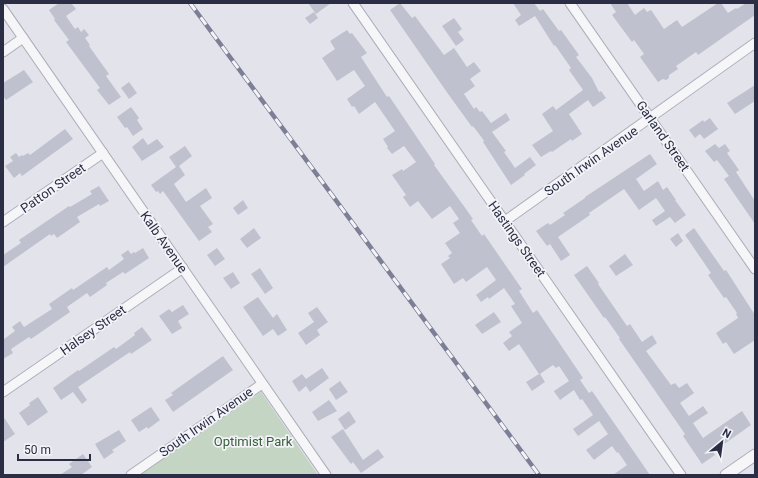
<svg xmlns="http://www.w3.org/2000/svg" width="758" height="478" font-family="Roboto,sans-serif">
<style>
.green{fill:#c4d5c4}
.building{fill:#c0c1ce}
.lines{fill:none;stroke-linecap:round;stroke-linejoin:round}
.minor-casing{stroke:#acadb9;stroke-width:11}
.tertiary-casing{stroke:#acadb9;stroke-width:13}
.minor{stroke:#f6f6f9;stroke-width:9}
.tertiary{stroke:#f6f6f9;stroke-width:11}
.rail-casing{stroke:#7c7f95;stroke-width:4.5}
.rail{stroke:#f3f4f8;stroke-width:3;stroke-dasharray:9;stroke-linecap:butt}
.labels{text-anchor:middle;dominant-baseline:central;stroke-width:3.5;stroke-linejoin:round;paint-order:stroke}
.street-label{font-size:13px;fill:#2a2d44;stroke:#f3f4f8}
.park-label{font-size:13px;fill:#385f3b;stroke:#f3f4f8}
</style>
<rect width="100%" height="100%" fill="#e3e4eb"/>
<!-- green -->
<polygon class="green" points="261,392 318,475 140,475"/>
<!-- building -->
<g class="building">
<polygon points="59,3 71,3 76,9 66,16 75,29 78,27 81,32 84,29 89,35 85,38 90,45 89,46 109,74 106,76 121,97 109,105 97,90 100,88 66,42 69,40 54,20 55,19 49,10"/>
<polygon points="308,3 331,3 316,14"/>
<polygon points="400,3 412,18 415,16 444,55 454,48 467,67 474,62 481,71 470,79 475,86 464,94 474,109 476,107 480,112 482,111 491,123 506,113 510,120 492,132 506,151 504,152 515,168 530,157 536,165 524,174 525,175 511,185 483,142 484,141 482,138 473,126 472,127 446,91 390,10"/>
<polygon points="513,3 534,3 540,11 543,9 559,31 561,30 579,55 576,57 592,78 599,92 601,91 606,98 593,107 588,100 569,114 582,134 572,141 571,139 552,152 551,151 541,157 532,145 553,131 542,114 553,106 556,110 583,90 569,70 571,68 555,45 554,46 535,16 519,26 515,20 521,15"/>
<polygon points="610,3 627,3 635,15 644,8 647,12 651,10 664,29 677,20 682,27 718,3 721,3 728,13 736,8 737,9 746,3 755,3 755,15 698,55 696,52 676,66 678,69 669,75 669,78 666,80 663,79 658,82 640,57 644,54 634,40 632,42 612,15 616,12"/>
<polygon points="314,12 318,18 310,24 305,18"/>
<polygon points="454,18 462,29 458,32 464,40 456,46 442,26"/>
<polygon points="347,30 350,34 352,33 367,53 361,57 387,97 389,96 435,164 434,165 466,209 473,219 471,220 482,236 484,234 522,289 519,291 533,313 537,310 583,378 580,380 589,393 592,391 650,475 613,475 627,465 618,452 617,453 612,446 594,460 586,450 608,434 599,421 578,436 573,429 593,415 582,399 580,400 574,390 560,400 555,393 554,391 569,381 559,366 556,368 553,365 540,374 545,382 532,391 526,382 539,374 519,344 509,351 503,343 512,336 509,332 522,323 511,306 515,304 504,288 489,299 488,297 481,302 476,295 496,280 487,267 466,282 463,278 454,284 441,264 450,258 448,256 452,253 445,243 460,233 453,223 459,219 450,206 432,219 418,201 410,207 403,197 406,195 392,175 402,169 403,171 416,162 404,146 392,154 387,148 388,147 383,139 395,131 375,102 359,114 354,106 352,107 347,99 365,86 354,70 337,81 322,58 335,49 330,41"/>
<polygon points="24,70 33,82 6,100 3,96 3,83"/>
<polygon points="129,82 137,93 129,99 121,88"/>
<polygon points="755,85 755,101 735,114 727,103"/>
<polygon points="131,107 139,118 137,120 143,129 133,136 127,127 125,128 117,117"/>
<polygon points="710,118 718,129 704,139 700,134 695,138 689,130 703,120 704,122"/>
<polygon points="65,129 73,139 22,176 20,173 14,178 5,166 13,161 10,157 16,153 19,157 22,155 23,156 28,153 30,155"/>
<polygon points="143,138 148,145 157,139 164,147 142,161 132,147"/>
<polygon points="715,144 719,148 725,144 730,151 727,153 739,170 736,172 755,201 755,224 724,179 729,176 717,160 714,162 705,151"/>
<polygon points="185,146 192,156 179,166 185,175 174,184 186,202 206,188 212,198 200,206 213,224 208,227 212,232 199,241 163,191 160,194 158,191 156,192 151,185 176,167 169,157"/>
<polygon points="650,154 657,164 636,179 644,191 658,181 663,190 667,187 676,200 675,200 686,215 675,223 670,217 656,226 652,220 665,211 656,198 639,210 624,189 589,213 590,215 558,237 570,255 561,261 550,244 547,246 536,231 548,223 550,225 565,215 563,213 585,198 585,197"/>
<polygon points="99,186 109,201 100,206 99,204 77,217 80,222 57,238 54,234 51,236 50,234 3,267 3,255 21,243 19,240 69,206 70,207 92,194 90,191"/>
<polygon points="243,200 248,208 238,215 233,208"/>
<polygon points="254,228 261,238 247,248 240,239"/>
<polygon points="694,228 724,271 726,270 755,315 755,340 734,354 726,342 723,344 716,333 738,318 736,314 737,313 726,297 724,298 708,275 711,273 685,235"/>
<polygon points="678,233 683,241 676,247 670,239"/>
<polygon points="143,248 149,258 125,274 123,272 106,283 107,285 90,297 87,293 67,307 70,312 31,339 29,337 11,349 13,353 3,359 3,338 4,339 15,331 12,327 20,321 24,327 52,309 49,304 72,288 73,290 107,267 109,270 124,259 121,255 128,250 131,254 134,252 135,253"/>
<polygon points="217,248 225,259 215,266 207,255"/>
<polygon points="625,254 633,265 616,276 609,266"/>
<polygon points="587,266 599,283 598,284 627,326 630,324 642,342 652,335 657,343 646,351 671,385 675,383 679,388 687,383 694,393 680,403 689,416 703,406 708,413 693,423 703,438 742,411 751,425 713,452 715,455 702,464 683,436 685,434 619,339 620,338 605,317 604,318 574,275"/>
<polygon points="260,268 273,288 265,294 251,274"/>
<polygon points="233,272 240,283 231,289 223,278"/>
<polygon points="258,297 273,318 277,314 287,330 278,336 273,329 263,336 243,307"/>
<polygon points="183,305 189,314 178,321 182,328 172,334 159,316 169,309 172,312"/>
<polygon points="317,307 328,322 317,330 320,335 306,345 298,333 314,322 308,313"/>
<polygon points="494,312 501,322 482,334 475,325"/>
<polygon points="142,327 152,340 131,354 130,352 78,387 87,400 82,404 73,392 61,400 53,388 78,370 79,371 114,347 116,349 135,335 134,333"/>
<polygon points="223,356 233,370 173,412 165,400 173,395 171,393"/>
<polygon points="322,368 329,378 310,392 306,386 299,392 292,381 302,374 306,379"/>
<polygon points="340,381 348,392 336,400 329,389"/>
<polygon points="38,397 48,412 28,426 19,413 30,405 29,403"/>
<polygon points="329,400 337,411 318,421 312,412"/>
<polygon points="151,407 160,420 148,429 147,427 139,432 131,420"/>
<polygon points="349,411 356,422 345,430 338,419"/>
<polygon points="3,416 15,434 3,442"/>
<polygon points="343,429 363,460 378,449 384,457 361,473 353,462 351,464 331,437"/>
<polygon points="119,430 126,441 112,450 114,452 104,459 95,444"/>
<polygon points="83,454 92,467 81,475 60,475 72,467 69,464"/>
</g>
<g class="lines">
<!-- minor casing -->
<g class="minor-casing">
<g id="minor">
<polyline points="353,3 681,475"/>
<polyline points="570,3 755,269"/>
<polyline points="3,9 326,475"/>
<polyline points="3,52 23,38"/>
<polyline points="505,221 755,43"/>
<polyline points="3,222 103,153"/>
<polyline points="3,392 183,268"/>
<polyline points="131,475 262,384"/>
</g>
</g>
<!-- tertiary casing -->
<g class="tertiary-casing">
<polyline id="tertiary" points="726,475 755,455"/>
</g>
<!-- minor -->
<use href="#minor" class="minor"/>
<!-- tertiary -->
<use href="#tertiary" class="tertiary"/>
<!-- rail casing -->
<g class="rail-casing">
<polyline id="rail" points="190,3 539,475"/>
</g>
<!-- rail -->
<use href="#rail" class="rail"/>
</g>
<g class="labels">
<!-- street labels -->
<g class="street-label">
<text transform="translate(663 136) rotate(55)">Garland Street</text>
<text transform="translate(591 161) rotate(-35)">South Irwin Avenue</text>
<text transform="translate(53 188) rotate(-35)">Patton Street</text>
<text transform="translate(517 239) rotate(55)">Hastings Street</text>
<text transform="translate(164 242) rotate(55)">Kalb Avenue</text>
<text transform="translate(93 330) rotate(-35)">Halsey Street</text>
<text transform="translate(206 422) rotate(-35)">South Irwin Avenue</text>
</g>
<!-- park labels -->
<g class="park-label">
<text x="253" y="441">Optimist Park</text>
</g>
</g>
<!-- border -->
<rect width="758" height="478" fill="none" stroke="#2a2d44" stroke-width="8"/>
<!-- north arrow -->
<g transform="translate(722 442) rotate(29)" stroke="#f3f4f8" stroke-width="3" paint-order="stroke">
<path d="M0-3L7 15L0 10L-7 15Z" fill="#2a2d44"/>
<text y="-6" font-size="11" font-weight="bold" text-anchor="middle" fill="#2a2d44">N</text>
</g>
<!-- scale -->
<path d="M18 454v6h72v-6" fill="none" stroke="#2a2d44" stroke-width="2"/>
<text x="24" y="454" font-size="12" fill="#2a2d44" stroke="#f3f4f8" stroke-width="3" paint-order="stroke">50 m</text>
</svg>
